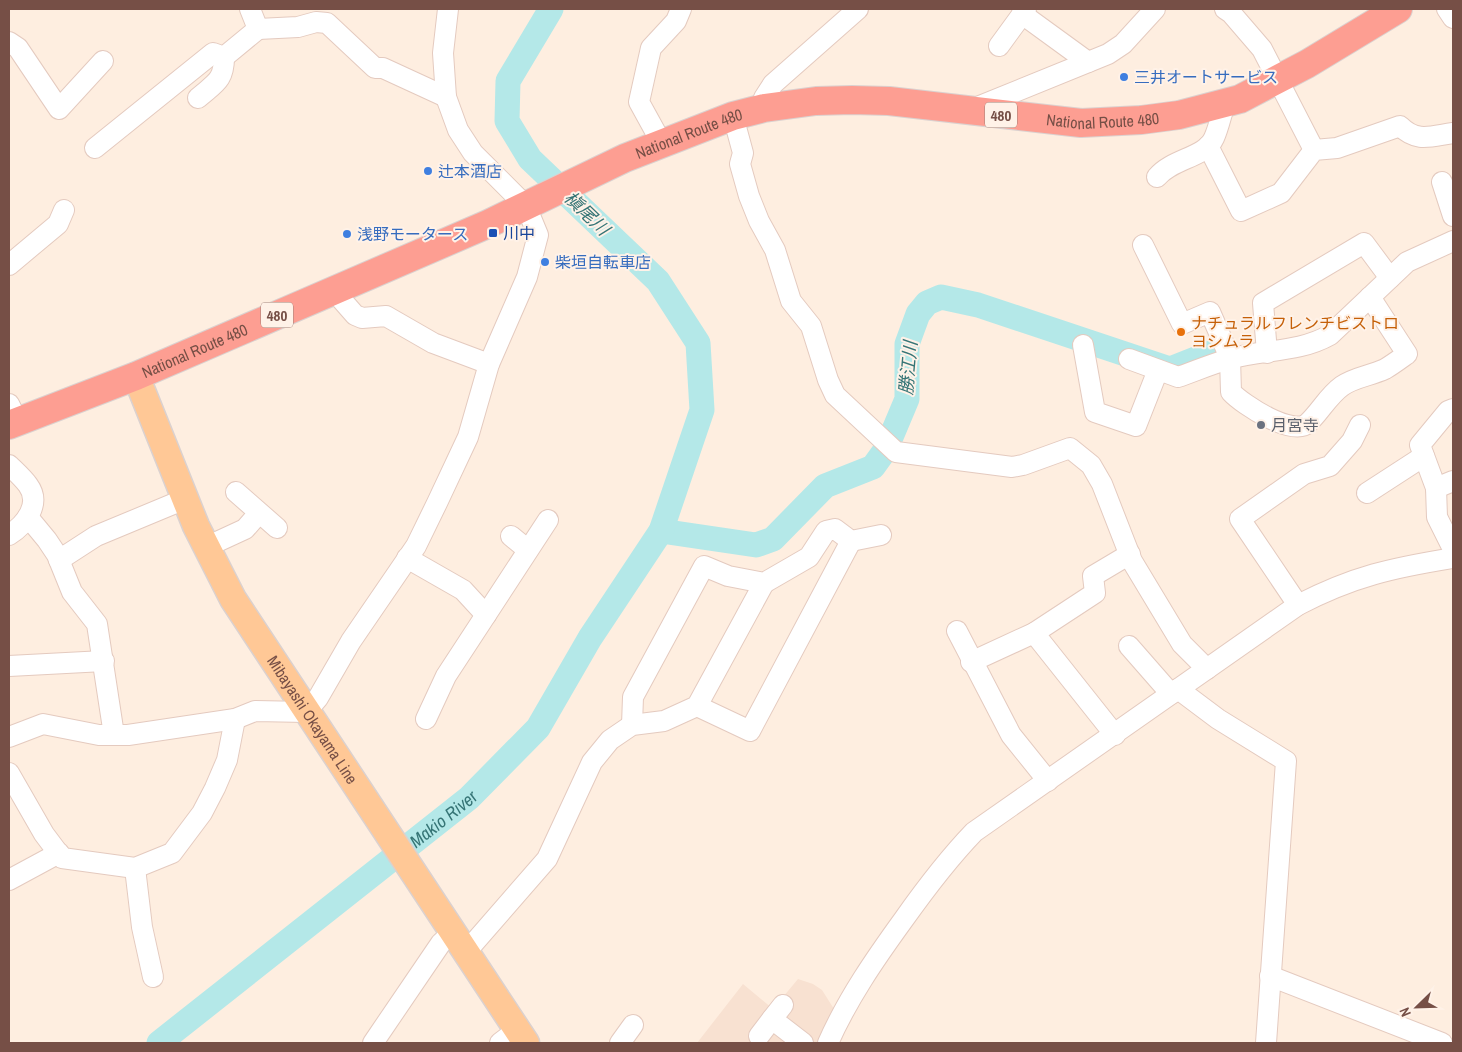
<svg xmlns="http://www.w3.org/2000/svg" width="1462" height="1052" font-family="'Archivo Narrow','Noto Sans JP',sans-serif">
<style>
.residential{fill:#f8e1d1}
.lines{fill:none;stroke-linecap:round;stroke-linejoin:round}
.river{stroke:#b4e8e8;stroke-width:25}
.minor-casing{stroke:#e4cabf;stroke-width:22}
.major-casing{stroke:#dbd1cf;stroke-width:29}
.highway-casing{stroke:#dbd1cf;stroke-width:30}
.minor{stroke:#fff;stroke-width:20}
.major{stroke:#ffc896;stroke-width:26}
.highway{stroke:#fd9e92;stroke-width:28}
.shop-dot{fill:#3f7fe0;stroke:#fff2e8;stroke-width:2}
.transit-dot{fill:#1a4fb4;stroke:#fff2e8;stroke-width:2}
.food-dot{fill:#e8710a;stroke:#fff2e8;stroke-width:2}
.worship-dot{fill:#6b7280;stroke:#fff2e8;stroke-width:2}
.labels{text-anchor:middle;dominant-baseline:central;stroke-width:4;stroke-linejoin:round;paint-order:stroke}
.shield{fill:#fff2e8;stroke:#9f8077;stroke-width:1}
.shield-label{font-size:15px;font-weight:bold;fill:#764f46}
.shop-label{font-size:16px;fill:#366cbe;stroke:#fff2e8;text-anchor:start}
.street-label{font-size:16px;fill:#764f46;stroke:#fff2e8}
.transit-label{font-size:16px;fill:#164399;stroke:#fff2e8;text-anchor:start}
.food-label{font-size:16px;fill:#c56008;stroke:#fff2e8;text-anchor:start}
.worship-label{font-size:16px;fill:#5b616d;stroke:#fff2e8;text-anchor:start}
.water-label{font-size:18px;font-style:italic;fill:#367576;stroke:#fff2e8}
</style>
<rect width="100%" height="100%" fill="#feeee0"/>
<!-- residential -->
<polygon class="residential" points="798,979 813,984 822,990 834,1009 820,1043 697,1043 743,984 773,1009"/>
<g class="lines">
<!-- river -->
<g class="river">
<polyline points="661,531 756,545 773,539 825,486 873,467 886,449 907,399 907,344 918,314 927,303 941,297 978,305 1170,369 1218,350"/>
<path id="s1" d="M159 1043 469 798 538 728 590 638 661 531 702 410 698 343 658 281 530 159 507 121 508 81 551 9"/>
</g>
<!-- minor casing -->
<g class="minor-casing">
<g id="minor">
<polyline points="1225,9 1231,13 1262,49 1314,150"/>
<polyline points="1447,9 1453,18"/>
<polyline points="1022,14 1088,62"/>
<polyline points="258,29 298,27 316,22 327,23 375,68 383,68 446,97"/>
<polyline points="9,42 18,48 59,109 103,61"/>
<polyline points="999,46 1026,9"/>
<path d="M198 98C215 83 224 81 224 57"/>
<polyline points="764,108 764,98 773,84 858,9"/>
<polyline points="970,110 1108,54 1123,44 1155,9"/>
<polyline points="733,116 743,153 740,164 749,196 759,221 775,250 791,301 811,326 828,380 835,395 896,452 1012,467 1023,465 1070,448 1091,465 1102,484 1132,561 1182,644 1207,669"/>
<polyline points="661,142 639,102 651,48 676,21 681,9"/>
<path d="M1208 146 1241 211 1281 193 1314 150 1337 148 1400 126C1417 143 1431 136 1453 133"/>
<polyline points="95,148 213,53 224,57 258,29 250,9"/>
<path d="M1157 177C1173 158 1205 158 1214 138 1219 127 1221 115 1225 104"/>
<polyline points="1442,182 1453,216"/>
<path d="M1143 245 1182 324 1210 312 1230 358 1231 392C1243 405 1293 437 1308 423 1320 412 1328 396 1342 386 1355 377 1370 376 1385 369 1392 365 1400 359 1407 354L1370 297"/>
<polyline points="9,265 58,224 64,210"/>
<polyline points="334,291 355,315 362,318 386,316 433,343 489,364"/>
<polyline points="1083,345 1095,412 1136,426 1158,370"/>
<polyline points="1267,353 1263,303 1364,243 1390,278"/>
<path d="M1129 359 1178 377C1195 371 1212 364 1229 359 1263 349 1298 353 1330 335L1407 262 1453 241"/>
<polyline points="9,404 18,422"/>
<polyline points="1453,409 1448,411 1420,445 1436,488 1437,517 1453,549"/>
<path d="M9 465C15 471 23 478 28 485 42 504 25 525 9 535"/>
<polyline points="1436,488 1453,481"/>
<polyline points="236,492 277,528"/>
<polyline points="1367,493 1424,456"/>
<polyline points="28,517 47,540 57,555 72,592 97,624 114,735"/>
<polyline points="511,536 528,550"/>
<polyline points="206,547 245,529 259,513"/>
<polyline points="407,558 463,590 486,615"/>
<polyline points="59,560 96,536 185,499"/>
<polyline points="1298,605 1240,519 1304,474 1330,466 1352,441 1360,425"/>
<polyline points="957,631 1011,735 1048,781"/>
<polyline points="1034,633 1115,735"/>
<polyline points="1129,646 1171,694"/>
<polyline points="971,662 1034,633 1095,593 1093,576 1130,554"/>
<polyline points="9,666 104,661"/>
<polyline points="1178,689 1218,719 1286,761 1266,1043"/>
<polyline points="697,706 750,731 851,541"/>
<polyline points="426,719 446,676 548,520"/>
<polyline points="632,725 633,697 704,566 728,576 764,583 809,557 826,531 835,529 851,541 881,535"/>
<polyline points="9,737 43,724 99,735 128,735 235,719 255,711 306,712 318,698 351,641 416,546 437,503 468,437 489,364 527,277 538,235 526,206 473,153 458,130 446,97 443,53 448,9"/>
<polyline points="9,773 44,834 62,858 135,868 172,853 202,813 215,788 227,760 235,719"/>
<polyline points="135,868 142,927 153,977"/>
<polyline points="9,880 59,853"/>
<polyline points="466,952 547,859 592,762 610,740 632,725 664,721 697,706 764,583"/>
<polyline points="1270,976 1442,1043"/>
<polyline points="783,1005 772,1019 803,1043"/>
<polyline points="759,1036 772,1019"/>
<polyline points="373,1043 441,943 453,932"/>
<polyline points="500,1043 517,1030"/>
<polyline points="620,1043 633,1025"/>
<path d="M828 1043C848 998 875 959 904 919 926 888 948 859 974 832L1298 605C1354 576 1392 568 1453 558"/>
</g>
</g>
<!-- major casing -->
<g class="major-casing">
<g id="major">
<path id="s2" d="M136 376 196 526 233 599 526 1043"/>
</g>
</g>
<!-- highway casing -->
<g class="highway-casing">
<g id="highway">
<path id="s3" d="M9 425 136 376 488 224 625 158 733 116 764 108 816 101 852 100 889 101 1081 123 1141 120 1179 115 1240 99 1307 64 1398 9"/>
</g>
</g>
<!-- minor -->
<use href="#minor" class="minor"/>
<!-- major -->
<use href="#major" class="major"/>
<!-- highway -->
<use href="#highway" class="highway"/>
</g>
<!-- markers -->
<g class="shop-dot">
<circle cx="1124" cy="77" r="5"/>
<circle cx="428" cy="171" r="5"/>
<circle cx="347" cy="234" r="5"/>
<circle cx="545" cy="262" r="5"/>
</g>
<rect class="transit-dot" x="488" y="228" width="10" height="10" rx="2.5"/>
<circle class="food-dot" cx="1181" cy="332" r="5"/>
<circle class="worship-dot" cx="1261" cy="425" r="5"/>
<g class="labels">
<!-- shield labels -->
<g class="shield">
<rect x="985" y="102.5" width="32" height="25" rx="4"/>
<rect x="261" y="302.5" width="32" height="25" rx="4"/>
</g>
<g class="shield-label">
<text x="1001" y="115">480</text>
<text x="277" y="315">480</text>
</g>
<!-- shop labels -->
<g class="shop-label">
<text x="1134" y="77">三井オートサービス</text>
<text x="438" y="171">辻本酒店</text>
<text x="357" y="234">浅野モータース</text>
<text x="555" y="262">柴垣自転車店</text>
</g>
<!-- street labels -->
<g class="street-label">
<text stroke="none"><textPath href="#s3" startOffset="1160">National Route 480</textPath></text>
<text stroke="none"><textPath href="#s3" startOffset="740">National Route 480</textPath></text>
<text stroke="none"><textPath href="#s3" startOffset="200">National Route 480</textPath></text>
<text stroke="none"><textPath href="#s2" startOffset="388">Mibayashi Okayama Line</textPath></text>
</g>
<!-- transit labels -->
<g class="transit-label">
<text x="503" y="233">川中</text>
</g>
<!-- food labels -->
<g class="food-label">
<text x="1191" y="323">ナチュラルフレンチビストロ<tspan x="1191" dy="18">ヨシムラ</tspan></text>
</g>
<!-- worship labels -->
<g class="worship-label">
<text x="1271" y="425">月宮寺</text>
</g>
<!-- water labels -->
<g class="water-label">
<text transform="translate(587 213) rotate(44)">槇尾川</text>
<text transform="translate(908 368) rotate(-85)">勝江川</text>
<text stroke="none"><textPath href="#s1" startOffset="362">Makio River</textPath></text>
</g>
</g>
<!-- border -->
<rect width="1462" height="1052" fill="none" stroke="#764f46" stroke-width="20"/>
<!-- north arrow -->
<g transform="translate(1417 1007) rotate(247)" stroke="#fff2e8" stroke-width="4" paint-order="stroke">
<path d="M0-4L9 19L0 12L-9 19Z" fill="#764f46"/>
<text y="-8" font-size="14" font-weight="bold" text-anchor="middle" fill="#764f46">N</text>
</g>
</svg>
